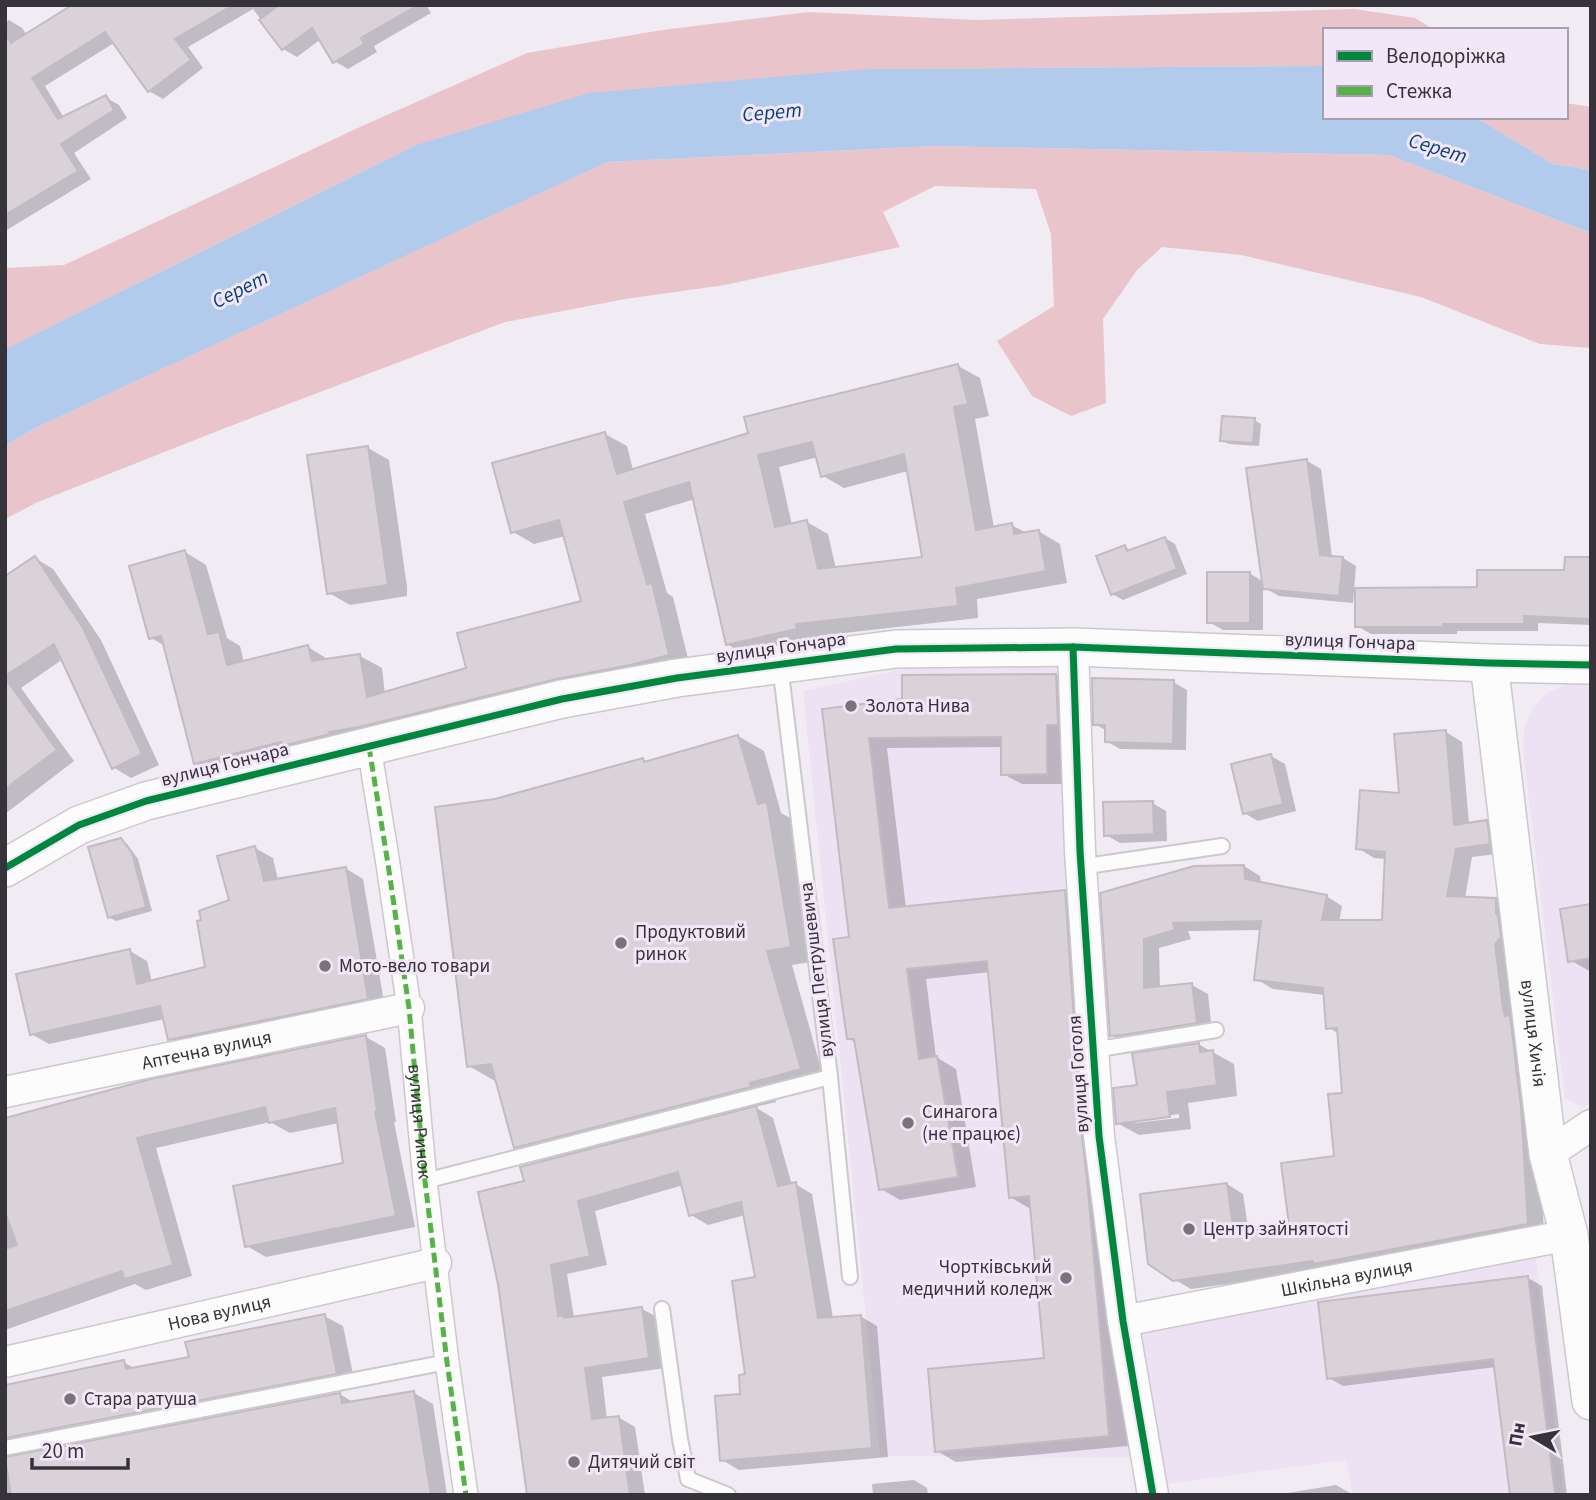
<svg xmlns="http://www.w3.org/2000/svg" width="1596" height="1500" font-family="'Source Sans 3',sans-serif">
<style>
.built{fill:#ede2f3}
.forest{fill:#e9c4ca}
.water{fill:#b2cbec}
.shadow{fill:#0003;fill-rule:evenodd}
.building{fill:#d9d3d9;stroke:#c2bcc2;stroke-width:2;fill-rule:evenodd}
.lines{fill:none;stroke-linecap:round;stroke-linejoin:round}
.service-casing{stroke:#ccc8ce;stroke-width:18}
.pedestrian-casing{stroke:#ccc8ce;stroke-width:26}
.minor-casing{stroke:#ccc8ce;stroke-width:33}
.tertiary-casing{stroke:#ccc8ce;stroke-width:40}
.service{stroke:#fdfcfd;stroke-width:14}
.pedestrian{stroke:#fdfcfd;stroke-width:23}
.minor{stroke:#fdfcfd;stroke-width:30}
.tertiary{stroke:#fdfcfd;stroke-width:37}
.quiet{stroke:#56b246;stroke-width:5;stroke-dasharray:10 5;stroke-linecap:butt}
.cycleway-casing{stroke:#f2e7f8;stroke-width:11}
.cycleway{stroke:#00873e;stroke-width:7}
.poi-dot{fill:#78737b;stroke:#f2e7f8;stroke-width:2.5}
.labels{text-anchor:middle;dominant-baseline:central;stroke-width:6;stroke-linejoin:round;paint-order:stroke}
.street-label{font-size:19px;fill:#37333a;stroke:#f2e7f8}
.poi-label{font-size:19px;fill:#37333a;stroke:#f2e7f8;text-anchor:start}
.water-label{font-size:21px;font-style:italic;fill:#094275;stroke:#f2e7f8}
</style>
<rect width="100%" height="100%" fill="#f1ebf4"/>
<!-- built -->
<g class="built">
<polygon points="1070,666 1133,1457 880,1456 803,691 902,669"/>
<polygon points="1566,684 1591,684 1591,1103 1584,1108 1565,1098 1523,751 1524,729 1532,710 1547,693"/>
<polygon points="1535,1252 1564,1495 1353,1495 1346,1460 1166,1484 1136,1331"/>
</g>
<!-- forest -->
<g class="forest">
<polygon points="1354,9 1415,18 1434,30 1325,30 1325,66 868,69 416,145 5,349 5,268 64,265 360,127 527,53 662,30 808,12 976,20"/>
<polygon points="1566,103 1591,107 1591,170 1553,164 1475,117 1566,117"/>
<polygon points="934,146 1389,155 1591,233 1591,348 1540,344 1421,297 1241,255 1162,247 1137,270 1103,319 1106,403 1071,416 1032,396 997,341 1054,306 1051,234 1036,189 935,186 883,212 900,247 725,285 625,299 505,322 220,430 38,502 5,519 5,446 33,429 606,162"/>
</g>
<!-- water -->
<polygon class="water" points="1325,66 1325,117 1475,117 1553,164 1591,170 1591,233 1389,155 934,146 607,162 33,429 5,446 5,349 416,145 589,93 868,69"/>
<!-- shadow -->
<g class="shadow">
<polygon points="75,5 426,5 431,13 374,46 377,52 348,69 334,61 321,39 297,57 283,49 253,9 188,47 203,68 163,99 149,91 114,43 45,86 64,118 105,97 119,105 127,118 74,153 91,179 5,231 5,22 9,20 22,28 27,35"/>
<path d="M958 366 980 378 989 416 975 419 994 528 1011 525 1027 533 1038 531 1060 544 1067 583 977 599 978 618 817 636 818 641 749 657 727 644 695 499 645 514 667 593 673 597 690 667 217 776 195 763 165 646 151 638 185 552 206 565 227 638 240 646 244 663 308 647 329 660 360 656 382 668 385 694 468 670 583 602 565 536 534 544 513 532 605 434 627 446 633 470ZM818 457 823 476 844 488 908 471 924 559 836 569 828 534 807 522 792 525 779 467Z"/>
<polygon points="1254,420 1261,424 1259,446 1229,444 1222,440"/>
<polygon points="368,448 389,460 407,587 407,596 350,605 329,593"/>
<polygon points="1307,461 1321,469 1332,557 1343,558 1356,566 1353,603 1279,596 1263,587 1263,630 1223,630 1209,622 1249,573 1264,582"/>
<polygon points="1165,538 1175,544 1187,574 1123,600 1112,594 1125,547 1132,551"/>
<polygon points="35,558 53,569 101,640 159,765 131,778 113,767 63,659 21,688 74,761 5,814 5,578"/>
<polygon points="1591,559 1591,625 1538,623 1538,631 1457,631 1457,634 1371,634 1357,626 1478,589 1566,572"/>
<polygon points="1056,675 1075,686 1065,784 1022,784 1003,774 1003,747 887,748 906,908 1065,891 1084,902 1106,1191 1128,1446 956,1462 937,1451 1045,1360 1032,1207 1029,1208 1010,1197 990,972 926,979 936,1057 956,1069 976,1187 900,1200 881,1189 856,1043 848,1038 851,939 824,711 904,701"/>
<polygon points="1173,682 1187,690 1186,750 1120,749 1106,741 1107,731 1095,724"/>
<polygon points="1446,732 1462,742 1469,824 1486,822 1503,831 1505,853 1472,857 1465,898 1496,899 1512,909 1537,1118 1544,1232 1328,1270 1191,1289 1174,1279 1227,1184 1243,1194 1249,1234 1291,1227 1336,1157 1344,1094 1339,1034 1328,1027 1325,995 1273,989 1256,979 1261,930 1188,931 1191,939 1159,948 1160,988 1192,985 1208,994 1212,1032 1128,1044 1112,1035 1102,894 1244,866 1260,876 1261,883 1326,896 1342,906 1339,922 1384,922 1386,859 1374,858 1358,848 1400,795"/>
<polygon points="738,736 764,751 781,813 792,819 816,961 792,965 825,1083 775,1098 776,1102 755,1107 773,1118 792,1185 795,1184 812,1194 833,1318 860,1316 877,1326 888,1457 739,1470 722,1460 747,1376 757,1279 745,1215 708,1225 691,1215 683,1185 595,1211 607,1265 567,1274 574,1318 642,1309 659,1318 665,1368 602,1377 607,1419 618,1417 635,1427 645,1495 529,1495 526,1182 543,1162 516,1147 497,1080 495,1081 469,1066 496,801 643,759 648,762"/>
<polygon points="1271,756 1285,764 1296,811 1258,821 1244,813"/>
<polygon points="1152,803 1166,811 1167,841 1120,843 1106,835"/>
<polygon points="120,840 127,844 138,859 152,911 116,921 109,917"/>
<polygon points="255,848 273,858 278,880 345,868 363,879 385,1008 187,1049 170,1039 165,1019 49,1044 31,1034 130,951 147,961 152,982 207,969"/>
<polygon points="1591,905 1591,972 1570,960"/>
<polygon points="366,1037 385,1048 396,1122 394,1122 415,1227 266,1257 247,1246 345,1165 339,1123 290,1133 270,1122 156,1148 192,1276 146,1290 135,1284 5,1330 5,1120"/>
<path d="M1198 1044 1234 1064 1237 1096 1188 1103 1191 1129 1139 1135 1117 1123 1139 1086ZM1179 1114V1118L1135 1123V1120Z"/>
<polygon points="1528,1278 1542,1286 1567,1495 1511,1495 1496,1367 1343,1386 1329,1378"/>
<polygon points="324,1316 343,1326 355,1384 23,1449 10,1459 340,1394 354,1403 414,1393 433,1404 447,1495 5,1495 5,1387 123,1362 136,1369 191,1358"/>
<polygon points="914,1480 927,1488 928,1495 873,1495 872,1484"/>
<polygon points="1336,1485 1350,1493 1350,1495 1275,1495"/>
</g>
<!-- building -->
<g class="building">
<polygon points="72,5 233,5 175,39 191,60 148,92 105,32 32,78 58,119 106,95 114,110 61,144 78,171 5,215 5,34 11,43"/>
<polygon points="279,5 418,5 361,38 364,44 333,63 312,28 282,50 259,20"/>
<path d="M958 364 968 404 954 407 976 530 1012 523 1014 534 1039 530 1046 571 956 588 958 606 796 624 797 629 726 645 689 482 624 502 647 584 652 583 669 655 630 665 557 679 359 727 329 732 330 734 282 746 281 742 194 764 161 636 149 639 129 566 185 550 208 634 219 632 227 665 308 645 312 661 360 654 367 697 466 668 457 633 581 601 559 520 511 533 492 463 605 432 617 474 748 433 744 417ZM812 442 821 477 904 454 922 557 818 569 807 520 775 527 758 455Z"/>
<polygon points="1222,416 1255,418 1253,443 1220,441"/>
<polygon points="368,446 388,585 327,594 307,455"/>
<polygon points="1307,459 1320,555 1343,557 1339,596 1263,589 1246,468"/>
<polygon points="1165,537 1177,569 1111,595 1096,556 1125,545 1127,551"/>
<polygon points="35,556 83,628 142,754 112,769 54,644 5,676 5,576"/>
<polygon points="1565,557 1591,557 1591,619 1524,616 1524,624 1443,624 1443,627 1355,627 1355,588 1477,587 1477,570 1564,570"/>
<rect x="1207" y="572" width="43" height="51"/>
<polygon points="1056,674 1058,725 1047,725 1047,774 1001,775 1001,737 869,738 889,908 1065,890 1082,1137 1087,1179 1109,1436 935,1452 928,1369 1044,1358 1029,1196 1009,1198 987,961 907,969 919,1059 937,1056 958,1177 879,1190 854,1039 847,1039 833,939 849,937 822,709 902,699 902,675"/>
<polygon points="5,678 57,750 5,789"/>
<polygon points="1092,678 1174,680 1173,744 1105,742 1105,725 1093,725"/>
<polygon points="1446,730 1454,825 1487,820 1490,844 1456,849 1447,896 1496,898 1496,913 1498,915 1501,937 1495,944 1503,1008 1505,1016 1510,1015 1521,1108 1528,1224 1313,1264 1313,1261 1173,1281 1148,1264 1140,1194 1227,1183 1234,1234 1289,1225 1281,1163 1334,1156 1328,1094 1342,1093 1337,1028 1326,1029 1323,988 1254,980 1261,921 1173,923 1175,930 1144,939 1144,988 1192,983 1197,1023 1122,1035 1110,1036 1100,893 1194,866 1244,865 1245,879 1327,895 1322,920 1382,920 1385,852 1356,849 1360,790 1399,793 1394,734"/>
<polygon points="738,735 758,804 767,802 791,947 767,951 801,1069 750,1083 751,1087 514,1148 491,1064 467,1067 435,807 495,799 643,758 644,762"/>
<polygon points="1271,754 1283,804 1243,814 1231,764"/>
<polygon points="1153,801 1154,834 1104,836 1103,802"/>
<polygon points="121,838 132,853 146,907 108,918 88,847"/>
<polygon points="255,846 264,881 346,867 368,999 168,1040 160,1006 30,1035 16,974 130,949 137,984 205,967 197,921 201,920 199,911 229,900 217,856"/>
<polygon points="1591,904 1591,958 1568,962 1560,909"/>
<polygon points="366,1035 377,1111 375,1112 396,1216 245,1247 233,1186 343,1163 335,1108 269,1123 265,1107 137,1138 173,1265 124,1279 122,1271 5,1311 5,1249 17,1245 5,1212 5,1118 151,1079"/>
<polygon points="1199,1043 1200,1052 1213,1050 1217,1085 1167,1092 1170,1117 1116,1124 1113,1088 1137,1085 1132,1053"/>
<polygon points="756,1106 778,1186 796,1182 818,1318 861,1315 872,1448 720,1461 715,1396 740,1394 739,1375 745,1374 732,1281 755,1277 741,1202 689,1216 678,1172 578,1201 590,1256 551,1265 558,1316 563,1315 564,1318 642,1307 649,1358 585,1368 592,1419 619,1416 630,1495 527,1495 498,1284 478,1192 524,1181 520,1167"/>
<polygon points="1528,1276 1555,1495 1510,1495 1493,1359 1327,1379 1318,1302"/>
<polygon points="325,1314 337,1374 5,1438 5,1385 124,1360 126,1369 189,1357 185,1342"/>
<polygon points="414,1391 431,1495 11,1495 5,1457 340,1393 342,1403"/>
</g>
<g class="lines">
<!-- service casing -->
<g class="service-casing">
<g id="service">
<polyline points="780,665 830,1077 850,1277"/>
<polyline points="1080,867 1222,846"/>
<polyline points="1093,1050 1216,1030"/>
<polyline points="425,1181 830,1077"/>
<polyline points="662,1309 680,1439 688,1479 728,1495"/>
<polyline points="5,1448 447,1362"/>
</g>
</g>
<!-- pedestrian casing -->
<g class="pedestrian-casing">
<polyline id="pedestrian" points="369,747 388,864 409,1008 425,1181 447,1362 466,1495"/>
</g>
<!-- minor casing -->
<g class="minor-casing">
<g id="minor">
<polyline points="1073,647 1080,851 1099,1136 1123,1321 1153,1495"/>
<path id="s1" d="M5 1092 409 1008"/>
<polyline points="1548,1154 1591,1125"/>
<path id="s2" d="M1123 1321 1569 1235"/>
<path id="s3" d="M5 1362 436 1263"/>
</g>
</g>
<!-- tertiary casing -->
<g class="tertiary-casing">
<g id="tertiary">
<path id="s4" d="M1489 663 1548 1154 1569 1235 1591 1401"/>
<polyline points="5,868 79,825 146,801 562,699 677,678 896,649 1073,647 1489,663 1591,665"/>
</g>
</g>
<!-- service -->
<use href="#service" class="service"/>
<!-- pedestrian -->
<use href="#pedestrian" class="pedestrian"/>
<!-- minor -->
<use href="#minor" class="minor"/>
<!-- tertiary -->
<use href="#tertiary" class="tertiary"/>
<!-- quiet -->
<path class="quiet" id="s5" d="M369 747 388 864 409 1008 425 1181 447 1362 466 1495"/>
<!-- cycleway casing -->
<g class="cycleway-casing">
<g id="cycleway">
<polyline points="1073,647 1080,851 1099,1136 1123,1321 1153,1495"/>
<polyline points="5,868 79,825 146,801 562,699 677,678 896,649 1073,647 1489,663 1591,665"/>
</g>
</g>
<!-- cycleway -->
<use href="#cycleway" class="cycleway"/>
</g>
<!-- markers -->
<g class="poi-dot">
<circle cx="851" cy="706" r="7"/>
<circle cx="621" cy="943" r="7"/>
<circle cx="325" cy="966" r="7"/>
<circle cx="908" cy="1123" r="7"/>
<circle cx="1189" cy="1229" r="7"/>
<circle cx="1066" cy="1278" r="7"/>
<circle cx="70" cy="1399" r="7"/>
<circle cx="574" cy="1462" r="7"/>
</g>
<g class="labels">
<!-- street labels -->
<g class="street-label">
<text transform="translate(1350 642) rotate(2)">вулиця Гончара</text>
<text transform="translate(781 648) rotate(-8)">вулиця Гончара</text>
<text transform="translate(225 765) rotate(-14)">вулиця Гончара</text>
<text transform="translate(817 970) rotate(-97)">вулиця Петрушевича</text>
<text stroke="none"><textPath href="#s4" startOffset="373">вулиця Хичія</textPath></text>
<text stroke="none"><textPath href="#s1" startOffset="206">Аптечна вулиця</textPath></text>
<text transform="translate(1079 1074) rotate(-94)">вулиця Гоголя</text>
<text stroke="none"><textPath href="#s5" startOffset="378">вулиця Ринок</textPath></text>
<text stroke="none"><textPath href="#s2" startOffset="228">Шкільна вулиця</textPath></text>
<text stroke="none"><textPath href="#s3" startOffset="220">Нова вулиця</textPath></text>
</g>
<!-- poi labels -->
<g class="poi-label">
<text x="865" y="706">Золота Нива</text>
<text x="635" y="932">Продуктовий<tspan x="635" dy="22">ринок</tspan></text>
<text x="339" y="966">Мото-вело товари</text>
<text x="922" y="1112">Синагога<tspan x="922" dy="22">(не працює)</tspan></text>
<text x="1203" y="1229">Центр зайнятості</text>
<text x="1052" y="1267" text-anchor="end">Чортківський<tspan x="1052" dy="22">медичний коледж</tspan></text>
<text x="84" y="1399">Стара ратуша</text>
<text x="588" y="1462">Дитячий світ</text>
</g>
<!-- water labels -->
<g class="water-label">
<text transform="translate(772 112) rotate(-5)">Серет</text>
<text transform="translate(1438 148) rotate(17)">Серет</text>
<text transform="translate(240 289) rotate(-27)">Серет</text>
</g>
</g>
<!-- border -->
<rect width="1596" height="1500" fill="none" stroke="#37333a" stroke-width="14"/>
<!-- legend -->
<rect x="1323" y="28" width="245" height="91" fill="#f2e7f8" stroke="#a79fac" stroke-width="2"/>
<rect x="1337" y="51" width="35" height="10" fill="#00873e" stroke="#a79fac" stroke-width="2"/>
<text x="1386" y="63" font-size="21" fill="#37333a">Велодоріжка</text>
<rect x="1337" y="86" width="35" height="10" fill="#56b246" stroke="#a79fac" stroke-width="2"/>
<text x="1386" y="98" font-size="21" fill="#37333a">Стежка</text>
<!-- north arrow -->
<g transform="translate(1533 1437) rotate(280)" stroke="#f2e7f8" stroke-width="5" paint-order="stroke">
<path d="M0-5L12 26L0 18L-12 26Z" fill="#37333a"/>
<text y="-10" font-size="19" font-weight="bold" text-anchor="middle" fill="#37333a">Пн</text>
</g>
<!-- scale -->
<path d="M32 1458v10h96v-10" fill="none" stroke="#37333a" stroke-width="3.5"/>
<text x="42" y="1458" font-size="21" fill="#37333a" stroke="#f2e7f8" stroke-width="5" paint-order="stroke">20 m</text>
</svg>
